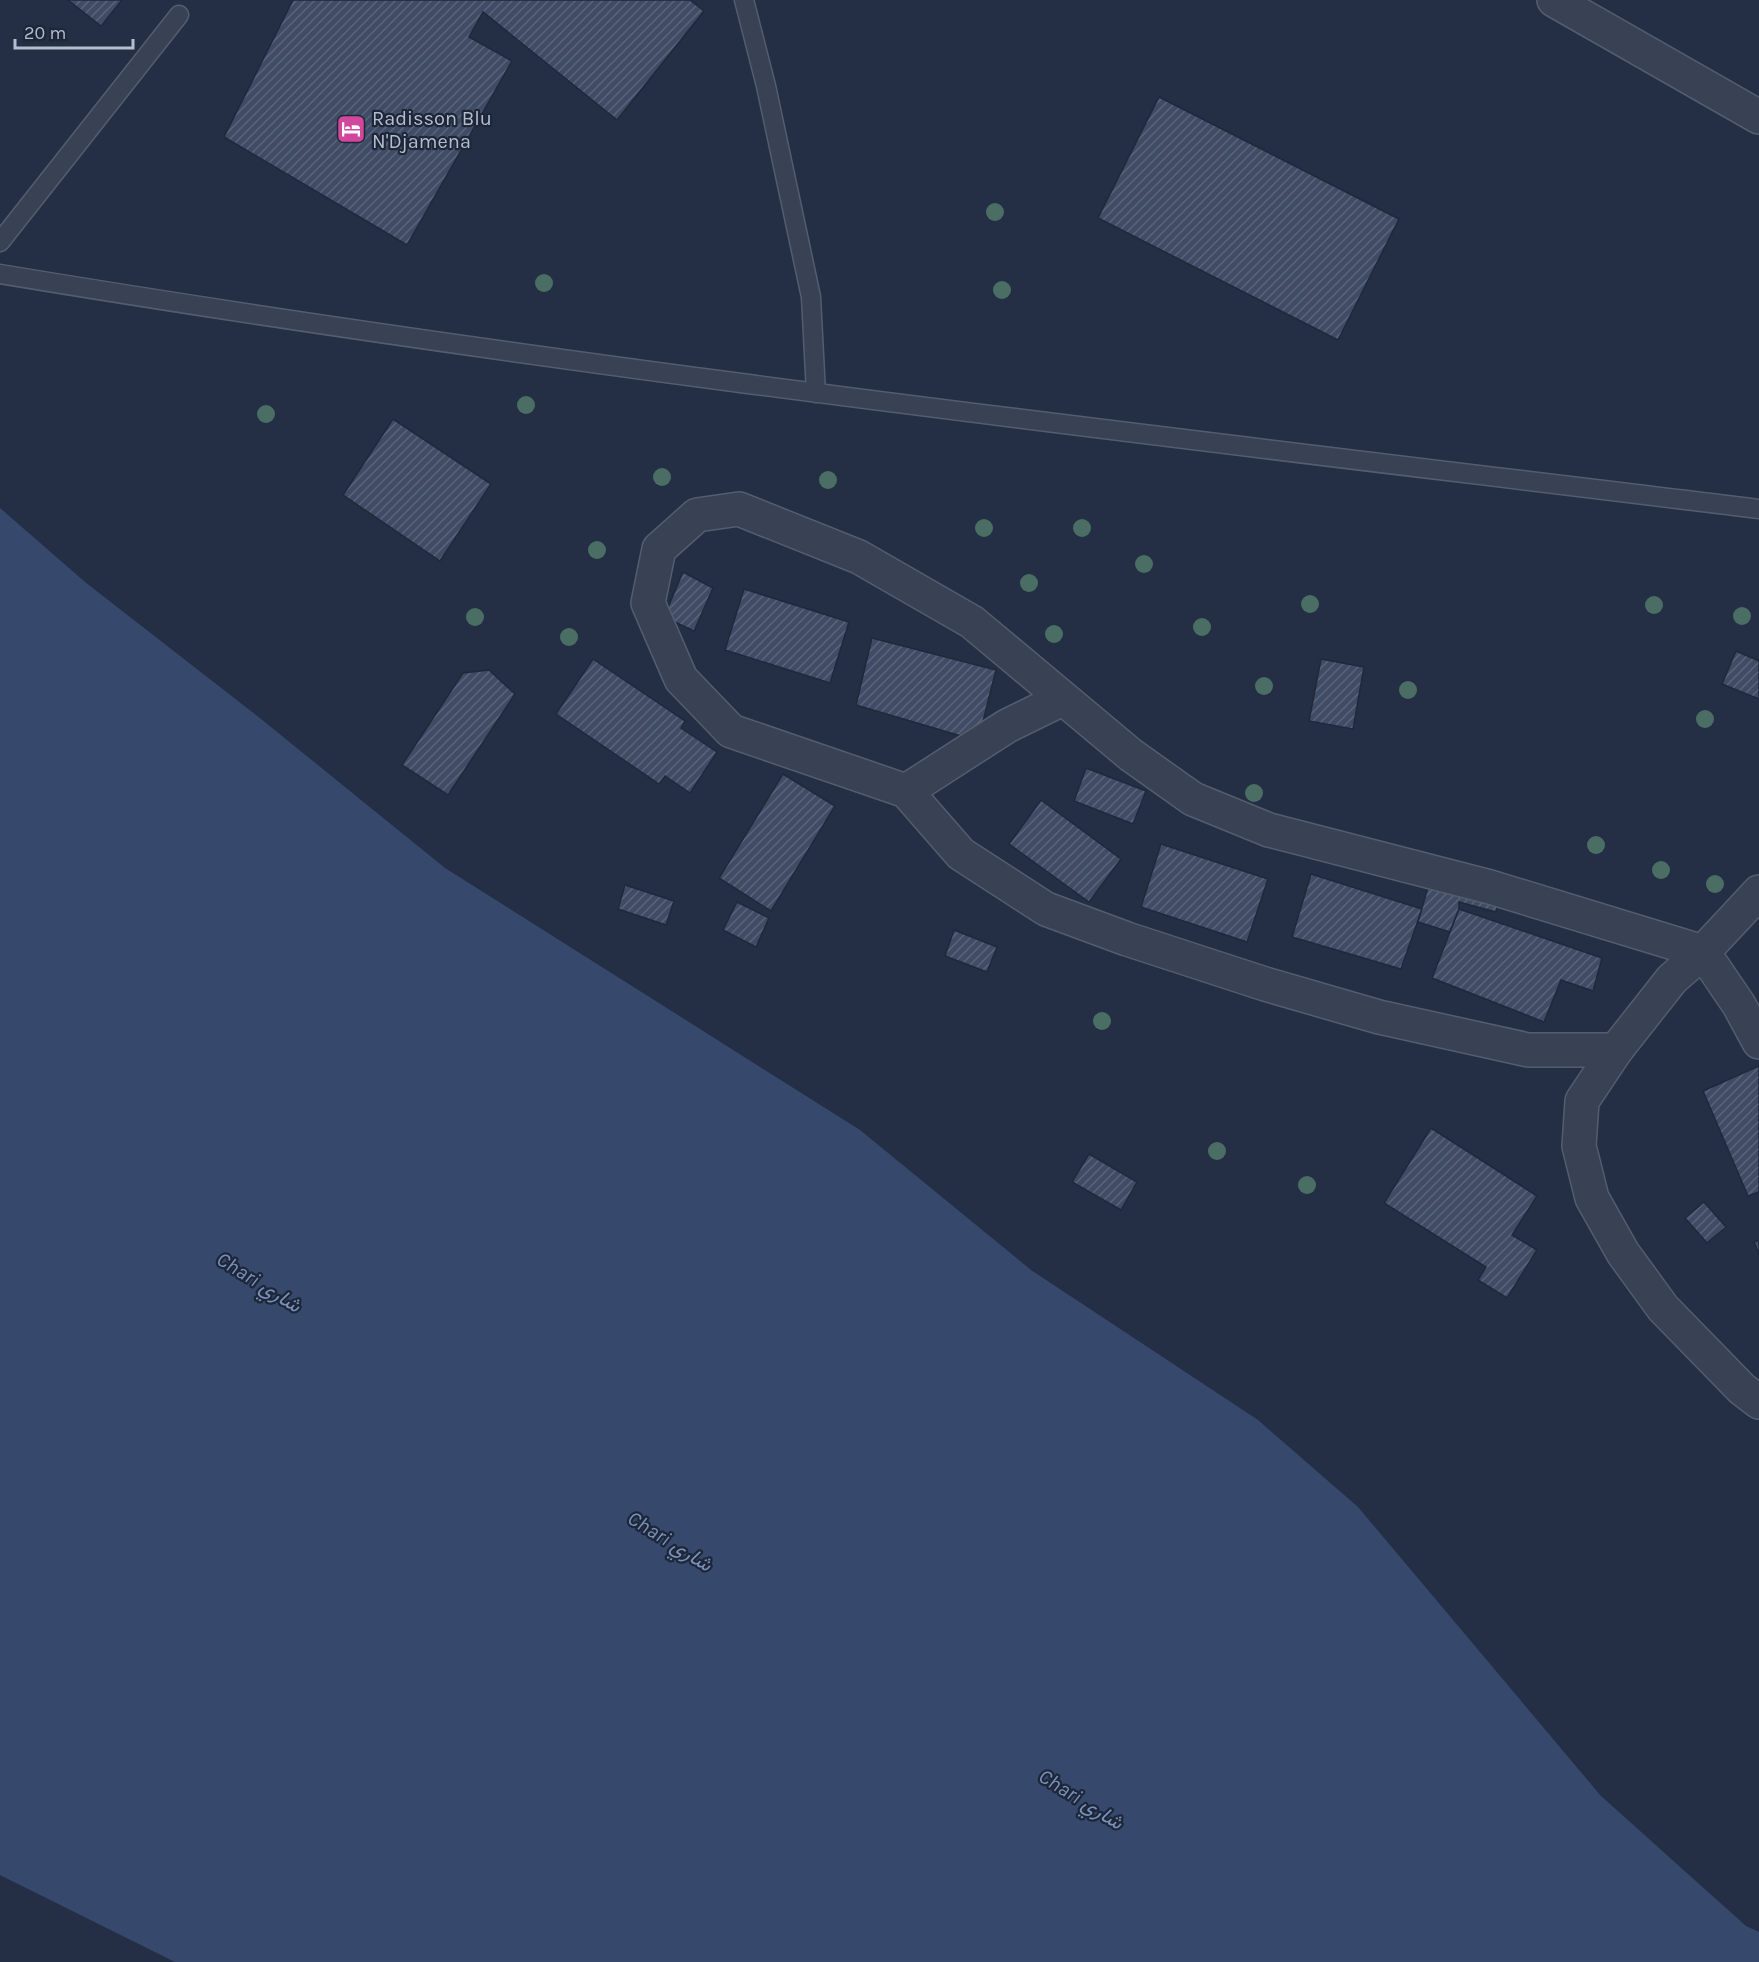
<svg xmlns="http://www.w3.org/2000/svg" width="1759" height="1962" font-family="Karla,Vazirmatn,sans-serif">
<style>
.water{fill:#36496d}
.building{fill:url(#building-hatch);stroke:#1f293b;stroke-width:1.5}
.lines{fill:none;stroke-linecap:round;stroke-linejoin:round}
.service-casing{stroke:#545d6e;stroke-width:21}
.minor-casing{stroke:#545d6e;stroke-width:36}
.service{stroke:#384254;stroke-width:18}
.minor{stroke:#384254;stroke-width:33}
.tree{fill:#4a6e63}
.labels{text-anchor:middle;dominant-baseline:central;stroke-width:4.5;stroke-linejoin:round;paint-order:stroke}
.poi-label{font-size:20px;fill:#b6bdcd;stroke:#1d2739;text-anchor:start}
.water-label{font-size:21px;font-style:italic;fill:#7a90b8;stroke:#1d2739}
</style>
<defs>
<pattern id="building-hatch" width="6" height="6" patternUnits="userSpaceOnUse" patternTransform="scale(1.5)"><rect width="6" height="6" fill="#404c65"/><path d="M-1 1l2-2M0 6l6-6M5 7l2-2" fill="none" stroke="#59647a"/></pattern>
</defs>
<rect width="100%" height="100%" fill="#242f45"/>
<!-- water -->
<polygon class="water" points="0,508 85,582 261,719 445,868 860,1130 1031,1270 1258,1420 1358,1507 1601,1796 1746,1926 1759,1932 1759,1962 175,1962 0,1875"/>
<!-- building -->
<g class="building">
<polygon points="68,0 122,0 101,26"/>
<polygon points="293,0 690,0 704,11 617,120 483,12 469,37 512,61 407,245 224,137"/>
<polygon points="1159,97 1399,219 1338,340 1098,218"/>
<polygon points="393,419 491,484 440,561 343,495"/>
<polygon points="683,572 713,588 694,631 664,617"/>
<polygon points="744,589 849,622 830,683 725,650"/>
<polygon points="872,638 996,670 978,741 856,705"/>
<polygon points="1736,651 1759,661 1759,699 1722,684"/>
<polygon points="593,659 685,721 681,728 717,752 690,793 665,776 659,784 556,714"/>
<polygon points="1321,659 1364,667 1353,729 1309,721"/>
<polygon points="489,670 515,694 448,795 402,765 463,673"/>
<polygon points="1086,768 1146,791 1133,824 1074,801"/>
<polygon points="783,774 835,806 771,911 719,878"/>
<polygon points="1041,800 1121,859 1089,902 1009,844"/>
<polygon points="1161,844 1268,879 1247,942 1141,907"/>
<polygon points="1311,874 1422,909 1401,969 1292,937"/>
<polygon points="1430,880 1502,890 1496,912 1459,902 1459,909 1450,932 1418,922"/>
<polygon points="625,885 674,901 666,925 618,909"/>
<polygon points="737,902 769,918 756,947 723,930"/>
<polygon points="1459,909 1602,958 1593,991 1561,980 1544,1022 1432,978"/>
<polygon points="954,930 997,947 987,972 945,956"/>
<polygon points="1759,1066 1759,1192 1748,1196 1703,1091"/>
<polygon points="1431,1128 1537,1196 1512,1235 1537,1250 1507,1298 1478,1280 1486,1267 1384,1203"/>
<polygon points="1089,1154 1137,1182 1121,1210 1072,1182"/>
<polygon points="1704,1202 1726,1227 1707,1243 1685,1218"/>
<polygon points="1759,1240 1759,1254 1754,1242"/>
</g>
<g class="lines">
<!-- service casing -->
<g class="service-casing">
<g id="service">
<polyline points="744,0 766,86 811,297 816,393"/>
<polyline points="0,242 179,15"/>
<path d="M0 274C584 371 1172 437 1759 509"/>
</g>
</g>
<!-- minor casing -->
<g class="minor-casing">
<g id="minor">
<polyline points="1554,0 1759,117"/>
<polyline points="906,791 1007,726 1062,699"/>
<polyline points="1759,892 1703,952 1672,979 1616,1050 1582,1101 1579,1146 1592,1198 1623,1253 1663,1308 1742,1389 1759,1402"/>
<polyline points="1616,1050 1528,1050 1379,1017 1265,984 1127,939 1046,909 961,854 906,791 731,731 681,679 648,603 659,549 697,515 739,509 859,557 972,622 1131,755 1193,799 1269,830 1490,887 1703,952 1739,1005 1759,1042"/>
</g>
</g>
<!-- service -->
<use href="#service" class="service"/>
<!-- minor -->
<use href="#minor" class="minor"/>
</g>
<!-- trees -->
<g class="tree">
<circle cx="995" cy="212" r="9"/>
<circle cx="544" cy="283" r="9"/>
<circle cx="1002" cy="290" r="9"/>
<circle cx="526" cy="405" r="9"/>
<circle cx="266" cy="414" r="9"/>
<circle cx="662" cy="477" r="9"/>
<circle cx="828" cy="480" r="9"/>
<circle cx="984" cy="528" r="9"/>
<circle cx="1082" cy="528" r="9"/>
<circle cx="597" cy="550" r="9"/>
<circle cx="1144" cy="564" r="9"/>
<circle cx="1029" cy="583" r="9"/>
<circle cx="1310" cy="604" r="9"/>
<circle cx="1654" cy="605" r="9"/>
<circle cx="1742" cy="616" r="9"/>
<circle cx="475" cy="617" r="9"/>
<circle cx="1202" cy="627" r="9"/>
<circle cx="1054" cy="634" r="9"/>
<circle cx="569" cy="637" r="9"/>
<circle cx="1264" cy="686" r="9"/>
<circle cx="1408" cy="690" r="9"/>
<circle cx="1705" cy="719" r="9"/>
<circle cx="1254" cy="793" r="9"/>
<circle cx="1596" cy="845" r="9"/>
<circle cx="1661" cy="870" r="9"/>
<circle cx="1715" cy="884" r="9"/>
<circle cx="1102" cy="1021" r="9"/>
<circle cx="1217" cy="1151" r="9"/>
<circle cx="1307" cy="1185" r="9"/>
</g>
<!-- icons -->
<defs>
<g id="hotel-square" transform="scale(1.5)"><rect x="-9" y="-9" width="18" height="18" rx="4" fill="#d1479c" stroke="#1d2739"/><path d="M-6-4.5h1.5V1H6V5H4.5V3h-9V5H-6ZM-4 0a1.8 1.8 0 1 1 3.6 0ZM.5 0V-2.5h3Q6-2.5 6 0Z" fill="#fff"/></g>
</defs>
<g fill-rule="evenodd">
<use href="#hotel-square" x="351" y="129"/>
</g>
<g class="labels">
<!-- poi labels -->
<g class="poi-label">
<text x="372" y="118">Radisson Blu<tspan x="372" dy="23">N'Djamena</tspan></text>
</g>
<!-- water labels -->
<g class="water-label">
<text transform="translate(259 1282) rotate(32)">Chari شاري</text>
<text transform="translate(670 1541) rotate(32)">Chari شاري</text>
<text transform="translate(1081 1799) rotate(32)">Chari شاري</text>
</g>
</g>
<!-- scale -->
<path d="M15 39v9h118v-9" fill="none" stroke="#b6bdcd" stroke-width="3"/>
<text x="24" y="39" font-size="18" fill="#b6bdcd" stroke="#1d2739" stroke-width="4.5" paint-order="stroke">20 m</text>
</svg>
